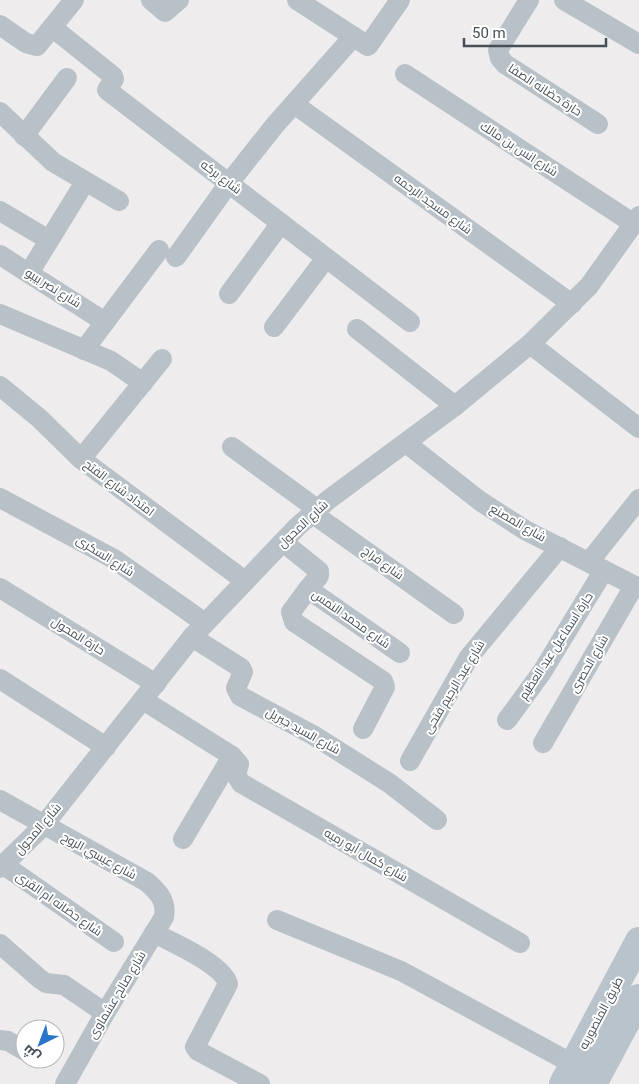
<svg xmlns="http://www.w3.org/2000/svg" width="639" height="1084" font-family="Roboto,Cairo,sans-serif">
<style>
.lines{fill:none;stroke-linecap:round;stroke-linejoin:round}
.street{stroke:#b8c1c7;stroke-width:20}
.secondary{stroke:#b9c3cc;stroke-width:28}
.labels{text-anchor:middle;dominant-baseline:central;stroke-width:4;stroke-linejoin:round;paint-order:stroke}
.street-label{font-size:12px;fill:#464f57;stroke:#fff}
</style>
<rect width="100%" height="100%" fill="#eeecec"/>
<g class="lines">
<!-- street -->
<g class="street">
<polyline points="151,0 165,12 179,0"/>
<polyline points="297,0 368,46 400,0"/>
<polyline points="529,0 498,50 500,58 505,64 598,124"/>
<polyline points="564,0 639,44"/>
<polyline points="0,25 26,43 37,46 74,0"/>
<polyline points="53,28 113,76 114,79 107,90 410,322"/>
<polyline points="405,74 634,224"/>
<polyline points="294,104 572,304"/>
<polyline points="0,112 53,162 119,201"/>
<polyline points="24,136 67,78"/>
<polyline points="0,211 49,240"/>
<polyline points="0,255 105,322"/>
<polyline points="176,257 229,183 275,125 353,37"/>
<polyline points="29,273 85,182"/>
<polyline points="229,294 281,223"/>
<polyline points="0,314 111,361 143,383"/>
<polyline points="274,327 326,258"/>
<polyline points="357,329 455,406"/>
<polyline points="530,344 639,428"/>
<polyline points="84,350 159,250"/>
<polyline points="0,386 39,418 81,459 245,581"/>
<polyline points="406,443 480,501 525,530 639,588"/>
<polyline points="232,447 317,509"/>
<polyline points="81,459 162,359"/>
<polyline points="0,498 114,559 205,623"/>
<polyline points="312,513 454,614"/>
<polyline points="283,542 319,571 319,576 308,589 400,653"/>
<polyline points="589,562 639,499"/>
<polyline points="0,588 156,684"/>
<polyline points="308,589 291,612 294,622 383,681 385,687 363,729"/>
<polyline points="192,637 241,668 243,672 236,688 240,696 313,735 389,783 437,820"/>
<polyline points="0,679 106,747"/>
<polyline points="143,700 232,756 239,764 236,775 241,783 520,943"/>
<polyline points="507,720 542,672 604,570"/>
<polyline points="543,743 634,586"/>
<polyline points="410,761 469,657 560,547"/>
<path d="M0 800 147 882C158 892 167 900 164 917L105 1013 65 1084"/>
<polyline points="183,839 232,756"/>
<polyline points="4,865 114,942"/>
<polyline points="0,868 43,826 192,637 297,527 328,500 455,406 530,344 589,286 639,216"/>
<polyline points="277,920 401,971 573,1064"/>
<path d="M154 933C173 943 223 964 228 984L195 1047 198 1051 260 1084"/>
<polyline points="0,944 40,979 46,983 64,985 105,1013"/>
<polyline points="0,1040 8,1041 25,1051"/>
</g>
<!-- secondary -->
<g class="secondary">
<polyline points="563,1084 639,941"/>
<polyline points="593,1084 639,998"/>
</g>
</g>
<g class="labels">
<!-- street labels -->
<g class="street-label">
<text transform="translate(545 90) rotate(33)">حارة حضانه الصفا</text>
<text transform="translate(519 149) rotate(33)">شارع انس بن مالك</text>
<text transform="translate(221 177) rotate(37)">شارع بركه</text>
<text transform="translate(433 204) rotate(36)">شارع مسجد الرحمه</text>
<text transform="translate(53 288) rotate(32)">شارع نصر بيبو</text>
<text transform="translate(119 488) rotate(37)">امتداد شارع الفتح</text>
<text transform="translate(518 523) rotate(30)">شارع المصنع</text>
<text transform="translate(303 524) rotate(-43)">شارع المحول</text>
<text transform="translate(105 556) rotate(32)">شارع السكرى</text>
<text transform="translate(383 563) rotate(36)">شارع فراج</text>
<text transform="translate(351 619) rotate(35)">شارع محمد النمس</text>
<text transform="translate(78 636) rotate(32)">حارة المحول</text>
<text transform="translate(556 646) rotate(-57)">حارة اسماعيل عبد العظيم</text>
<text transform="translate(589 664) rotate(-60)">شارع الحصرى</text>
<text transform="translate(454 687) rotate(-59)">شارع عبد الرحيم فتحى</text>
<text transform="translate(303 731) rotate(29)">شارع السيد جبريل</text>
<text transform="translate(38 829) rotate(-49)">شارع المحول</text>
<text transform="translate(366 855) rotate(30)">شارع كمال أبو رميه</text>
<text transform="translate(99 856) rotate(29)">شارع عيسي الروح</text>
<text transform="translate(59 904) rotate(35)">شارع حضانه ام القرى</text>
<text transform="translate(117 995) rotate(-59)">شارع صالح عشماوى</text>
<text transform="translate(601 1013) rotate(-62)">طريق المنصوريه</text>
</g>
</g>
<!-- north arrow -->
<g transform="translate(40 1044) rotate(222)"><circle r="24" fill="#ffffff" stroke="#b5b9bc"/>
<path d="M0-4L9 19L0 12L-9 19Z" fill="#2a74ca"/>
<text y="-8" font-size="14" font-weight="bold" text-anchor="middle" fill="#464f57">ش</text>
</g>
<!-- scale -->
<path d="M464 38v8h142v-8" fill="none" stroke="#464f57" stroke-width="2.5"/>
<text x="472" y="38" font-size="15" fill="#464f57" stroke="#ffffff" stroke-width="4" paint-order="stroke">50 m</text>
</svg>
